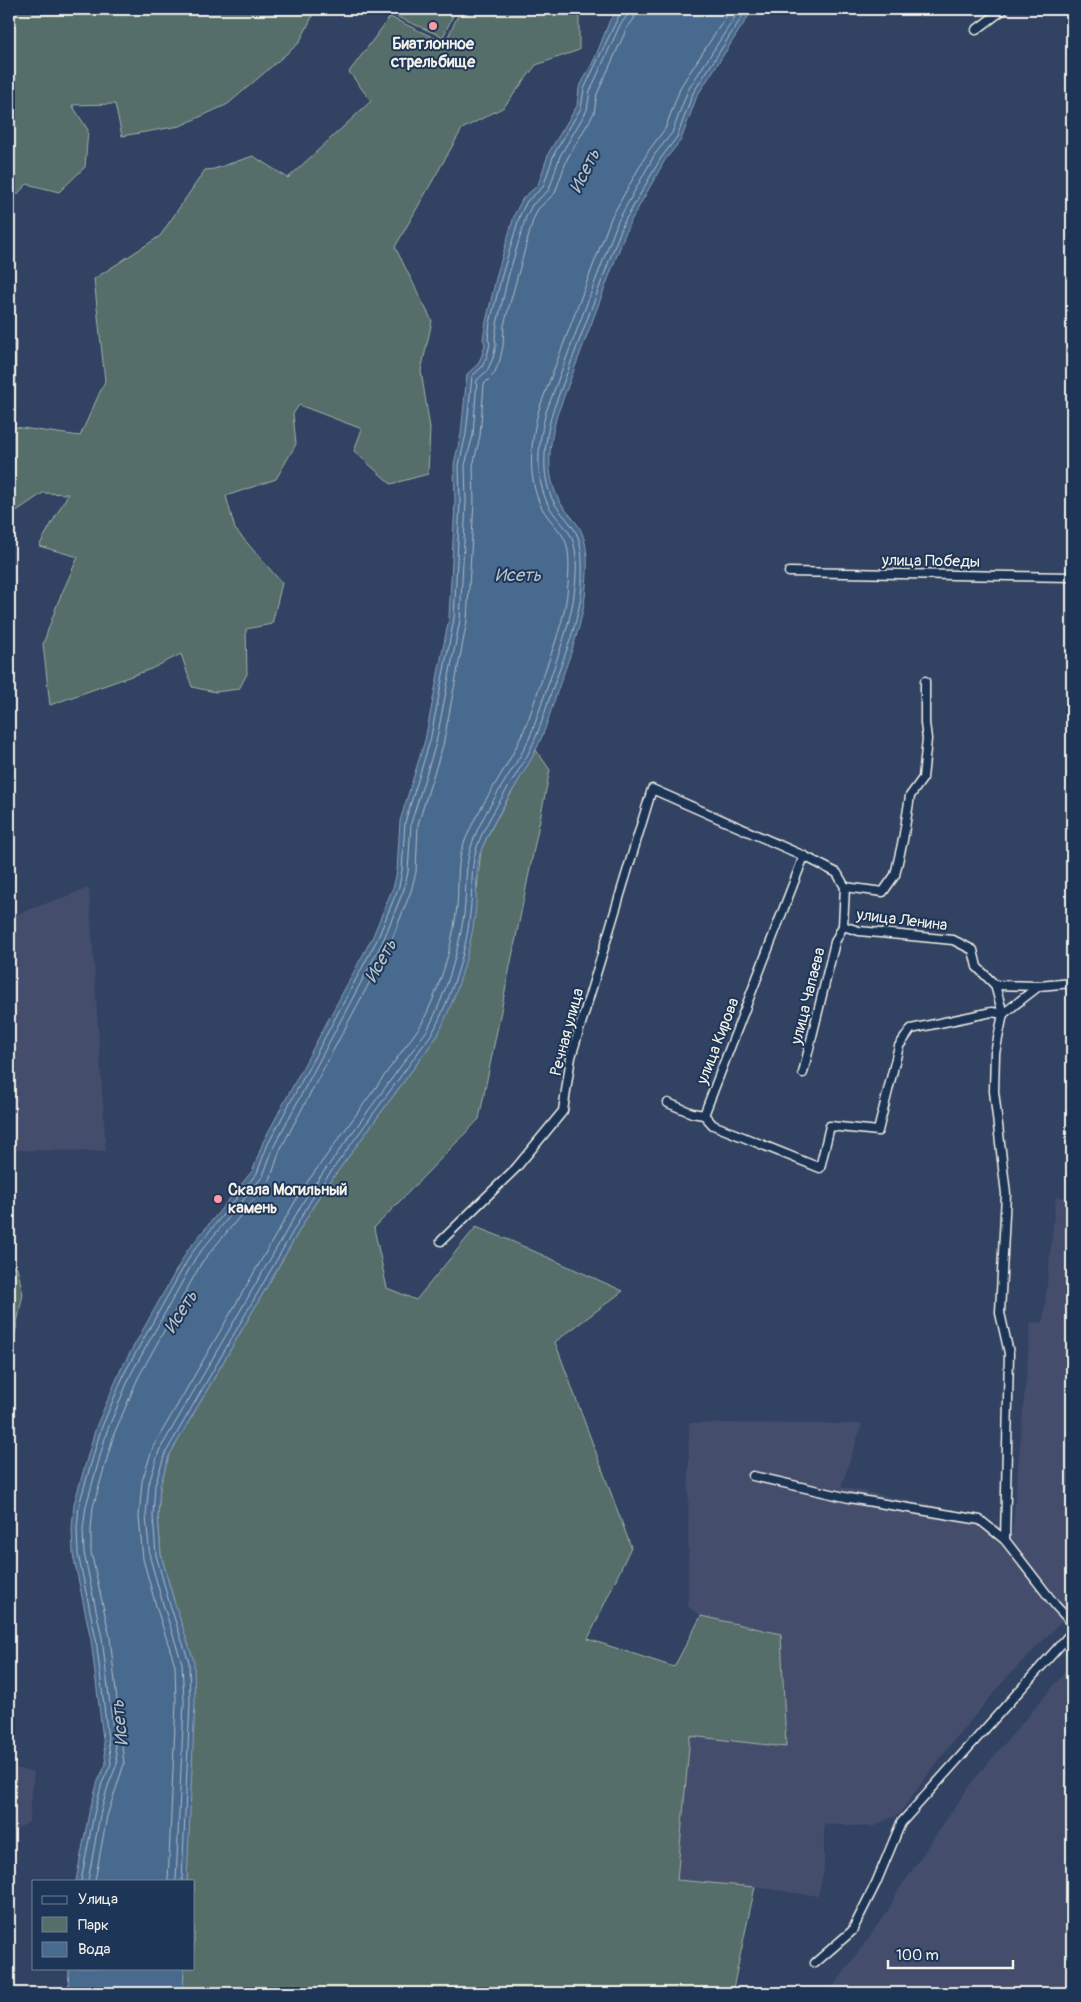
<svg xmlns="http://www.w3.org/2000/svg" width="1081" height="2002" font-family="Pangolin,sans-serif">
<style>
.built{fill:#454e6d}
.green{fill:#556e6a;stroke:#a4b0a9}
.water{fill:#496a8f;stroke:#8da0b3}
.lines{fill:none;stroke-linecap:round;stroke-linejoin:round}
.shore{stroke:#b0bbc4;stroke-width:1}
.minor-casing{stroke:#f4f1e8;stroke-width:11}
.minor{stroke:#1d3557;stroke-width:8}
.poi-dot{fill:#ff9aa2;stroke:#1d3557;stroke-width:2}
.labels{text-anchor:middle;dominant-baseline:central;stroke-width:4;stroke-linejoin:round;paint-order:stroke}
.poi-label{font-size:16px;font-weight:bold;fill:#f4f1e8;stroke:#1d3557}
.street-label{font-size:16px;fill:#f4f1e8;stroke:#1d3557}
.water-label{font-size:18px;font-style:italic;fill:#b8c2c9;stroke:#1d3557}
</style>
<rect width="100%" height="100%" fill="#324262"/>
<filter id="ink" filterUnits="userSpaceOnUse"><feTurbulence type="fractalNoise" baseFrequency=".02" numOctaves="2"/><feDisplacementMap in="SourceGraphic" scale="10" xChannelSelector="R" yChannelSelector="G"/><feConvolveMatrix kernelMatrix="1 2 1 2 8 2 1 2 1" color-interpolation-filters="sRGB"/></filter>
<g filter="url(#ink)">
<!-- built -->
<g class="built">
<polygon points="89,888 106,1151 9,1150 9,917"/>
<polygon points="1056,1197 1072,1198 1072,1611 1009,1675 950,1745 899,1814 873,1827 824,1824 824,1870 818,1896 755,1887 677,1880 690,1736 786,1746 781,1634 701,1616 688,1607 689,1423 862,1424 841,1487 979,1515 1012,1534 1031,1322 1043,1323"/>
<polygon points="1072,1662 1072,1993 829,1993 889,1909 896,1894 972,1782 1057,1682"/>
<polygon points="9,1767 34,1772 29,1822 9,1833"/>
</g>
<!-- green -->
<g class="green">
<polygon points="9,9 171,9 172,10 174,9 316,9 299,43 228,104 180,126 122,136 115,104 72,105 88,130 85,167 59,192 27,184 9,203"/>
<polygon points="395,9 456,9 443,37 393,15"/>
<polygon points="461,9 579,9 579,50 536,65 504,107 462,129 395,247 432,321 421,371 430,428 428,474 391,484 354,451 362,429 299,405 293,414 296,444 276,479 226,496 235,529 282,583 272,624 246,629 247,674 239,689 215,692 192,687 181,654 151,669 50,705 43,644 58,602 78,557 39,546 68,494 43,493 9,516 9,340 16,340 15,427 80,436 105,381 94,279 160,236 205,170 214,169 253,156 288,178 371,101 349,72 390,17 445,43"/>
<polygon points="536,750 550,770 479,1119 374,1228 387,1288 416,1300 476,1227 509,1240 623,1291 555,1342 631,1547 588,1639 674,1667 701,1616 781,1634 786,1747 690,1736 677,1880 755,1887 732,1993 183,1993 184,1968 194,1968 194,1881 187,1881 174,1601 161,1555 158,1516 160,1486 169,1456 318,1198 438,1035 477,889 481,850 493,825"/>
<polygon points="9,1265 17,1267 23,1294 15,1333 9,1341"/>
</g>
<!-- water -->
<g class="water">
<path d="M619 9H753L697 96 681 140 665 160 628 226 557 415C550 442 545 470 557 496 561 507 570 514 577 524 589 540 588 567 586 586 584 623 568 660 556 695 550 714 544 734 535 752 518 784 496 814 482 848 474 869 478 894 475 916 469 957 456 997 438 1035L318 1198 169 1456 160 1486 158 1516 161 1555 174 1601 194 1661 195 1702 187 1881H76L89 1813 98 1781 106 1764 91 1640 73 1554 72 1529 74 1504 96 1427 121 1369 187 1251 253 1170 263 1142 373 936 394 885 397 871 400 821 425 740 449 618 455 502 454 464 461 434 467 374 478 364 482 355 485 344 483 339 486 322 497 274 515 213 523 198 538 185 549 152 577 106 579 88 595 58 610 20Z"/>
<polygon points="69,1968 184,1968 183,1993 68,1993"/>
</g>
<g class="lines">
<!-- shore -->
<g class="shore">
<polyline points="81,1881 94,1814 102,1783 111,1764 96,1639 78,1554 77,1529 79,1505 101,1429 125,1372 191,1254 257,1173 268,1144 378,938 399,886 402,871 405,822 430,741 454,619 460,502 459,465 466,434 472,376 482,367 487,356 490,344 488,339 490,323 502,275 520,215 527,201 543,187 554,154 581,108 584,89 622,9"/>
<polyline points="88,1881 100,1815 108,1786 117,1764 102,1638 84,1553 83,1529 86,1506 107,1431 131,1374 196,1257 263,1176 274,1146 383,941 404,889 408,872 411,823 436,743 460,620 466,502 465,465 473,435 477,380 487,371 493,358 496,345 495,338 497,324 508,277 526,217 532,205 549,190 560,156 587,110 590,91 620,25 627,16 629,9"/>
<polyline points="95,1881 107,1816 124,1764 110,1637 91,1552 91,1529 93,1507 114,1434 138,1378 202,1262 270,1180 280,1150 390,944 411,891 416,872 418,824 443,745 467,621 474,502 473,466 480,436 484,384 494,374 500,360 503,346 504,325 533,220 538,209 555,193 567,159 594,113 597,94 627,28 634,19 636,9"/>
<path d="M168 1881 176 1702 175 1665 156 1606 143 1559 139 1517 142 1481 153 1447 303 1188 421 1025C439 990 451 952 456 914 460 890 455 865 464 843 478 807 502 777 518 743 528 724 534 702 541 682 552 651 566 618 568 584 569 572 570 554 566 543 563 531 545 518 539 502 527 471 531 441 539 409L611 218 649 150 665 129 681 86 731 9"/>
<path d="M176 1881 184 1702 182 1663 163 1604 150 1558 146 1516 149 1483 159 1451 309 1192 428 1029C446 993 458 954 464 914 467 892 464 869 471 847 481 814 508 779 525 747 534 730 539 710 546 691 557 657 572 622 575 586 577 570 578 544 568 531 560 520 551 513 546 500 534 471 539 441 546 412L618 221 655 154 672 133 688 90 740 9"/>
<path d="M182 1881 190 1702 189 1662 169 1602 156 1555 153 1516 155 1485 165 1454 314 1195 433 1032C451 996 466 954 470 914 473 893 470 870 476 850 485 819 515 780 530 750 539 732 545 712 551 693 563 659 580 621 582 584 582 567 584 544 574 529 567 518 558 511 552 499 540 471 545 442 552 413L623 224 661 158 677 137 693 93 747 9"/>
</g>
<!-- minor casing -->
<g class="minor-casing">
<g id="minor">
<polyline points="976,30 1004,9"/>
<polyline points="789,572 1072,577"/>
<polyline points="804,856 704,1115 713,1125 820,1168 830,1126 878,1131 899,1046 911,1029 992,1012 1003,1014 1039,986"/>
<polyline points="845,887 883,892 895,875 903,840 910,796 923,778 927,739 925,723 925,681"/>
<polyline points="995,985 1003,1014 995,1053 994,1091 1006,1194 1000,1313 1009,1353 1005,1540"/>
<polyline points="803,1073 835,942 843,926"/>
<polyline points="668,1103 692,1113 704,1115"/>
<polyline points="441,1241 516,1168 563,1111 571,1057 652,789 804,856 837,873 845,887 843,926 859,931 953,940 973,950 977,967 995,985 1039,986 1072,983"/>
<polyline points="753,1476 849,1498 980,1520 1005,1540 1056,1606 1072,1623"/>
<polyline points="815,1963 852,1931 876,1883 901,1823 1072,1632"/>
</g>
</g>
<!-- minor -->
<use href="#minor" class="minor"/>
</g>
</g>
<!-- markers -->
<g class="poi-dot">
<circle cx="433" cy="26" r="5"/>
<circle cx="218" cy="1199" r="5"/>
</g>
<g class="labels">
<!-- poi labels -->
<g class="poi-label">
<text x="433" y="44">Биатлонное<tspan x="433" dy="18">стрельбище</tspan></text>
<text x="228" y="1190" text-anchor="start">Скала Могильный<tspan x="228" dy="18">камень</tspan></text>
</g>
<!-- street labels -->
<g class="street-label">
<text transform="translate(931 561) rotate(1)">улица Победы</text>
<text transform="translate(902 920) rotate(7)">улица Ленина</text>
<text transform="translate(808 996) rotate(-76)">улица Чапаева</text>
<text transform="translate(567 1032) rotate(-75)">Речная улица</text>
<text transform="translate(718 1041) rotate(-69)">улица Кирова</text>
</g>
<!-- water labels -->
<g class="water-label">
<text transform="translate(585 171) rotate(-64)">Исеть</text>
<text x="518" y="575">Исеть</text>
<text transform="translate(381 961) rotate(-61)">Исеть</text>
<text transform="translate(181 1312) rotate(-58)">Исеть</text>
<text transform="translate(120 1723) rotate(-96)">Исеть</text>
</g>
</g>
<!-- margin -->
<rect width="1081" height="2002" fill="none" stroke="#1d3557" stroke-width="30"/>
<rect x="15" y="15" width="1051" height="1972" fill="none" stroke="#f4f1e8" stroke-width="2" filter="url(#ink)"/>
<!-- legend -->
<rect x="32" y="1880" width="162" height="90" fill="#1d3557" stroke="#738091"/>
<rect x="42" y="1896" width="25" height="8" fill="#1d3557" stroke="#738091"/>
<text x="78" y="1904" font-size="15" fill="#f4f1e8">Улица</text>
<rect x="42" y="1917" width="25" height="15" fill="#556e6a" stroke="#738091"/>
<text x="78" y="1930" font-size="15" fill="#f4f1e8">Парк</text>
<rect x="42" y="1942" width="25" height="15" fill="#496a8f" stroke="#738091"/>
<text x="78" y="1954" font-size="15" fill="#f4f1e8">Вода</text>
<!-- scale -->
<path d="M888 1960v8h125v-8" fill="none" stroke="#f4f1e8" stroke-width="2.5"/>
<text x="896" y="1960" font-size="15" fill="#f4f1e8" stroke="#1d3557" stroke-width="4" paint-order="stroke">100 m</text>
</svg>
